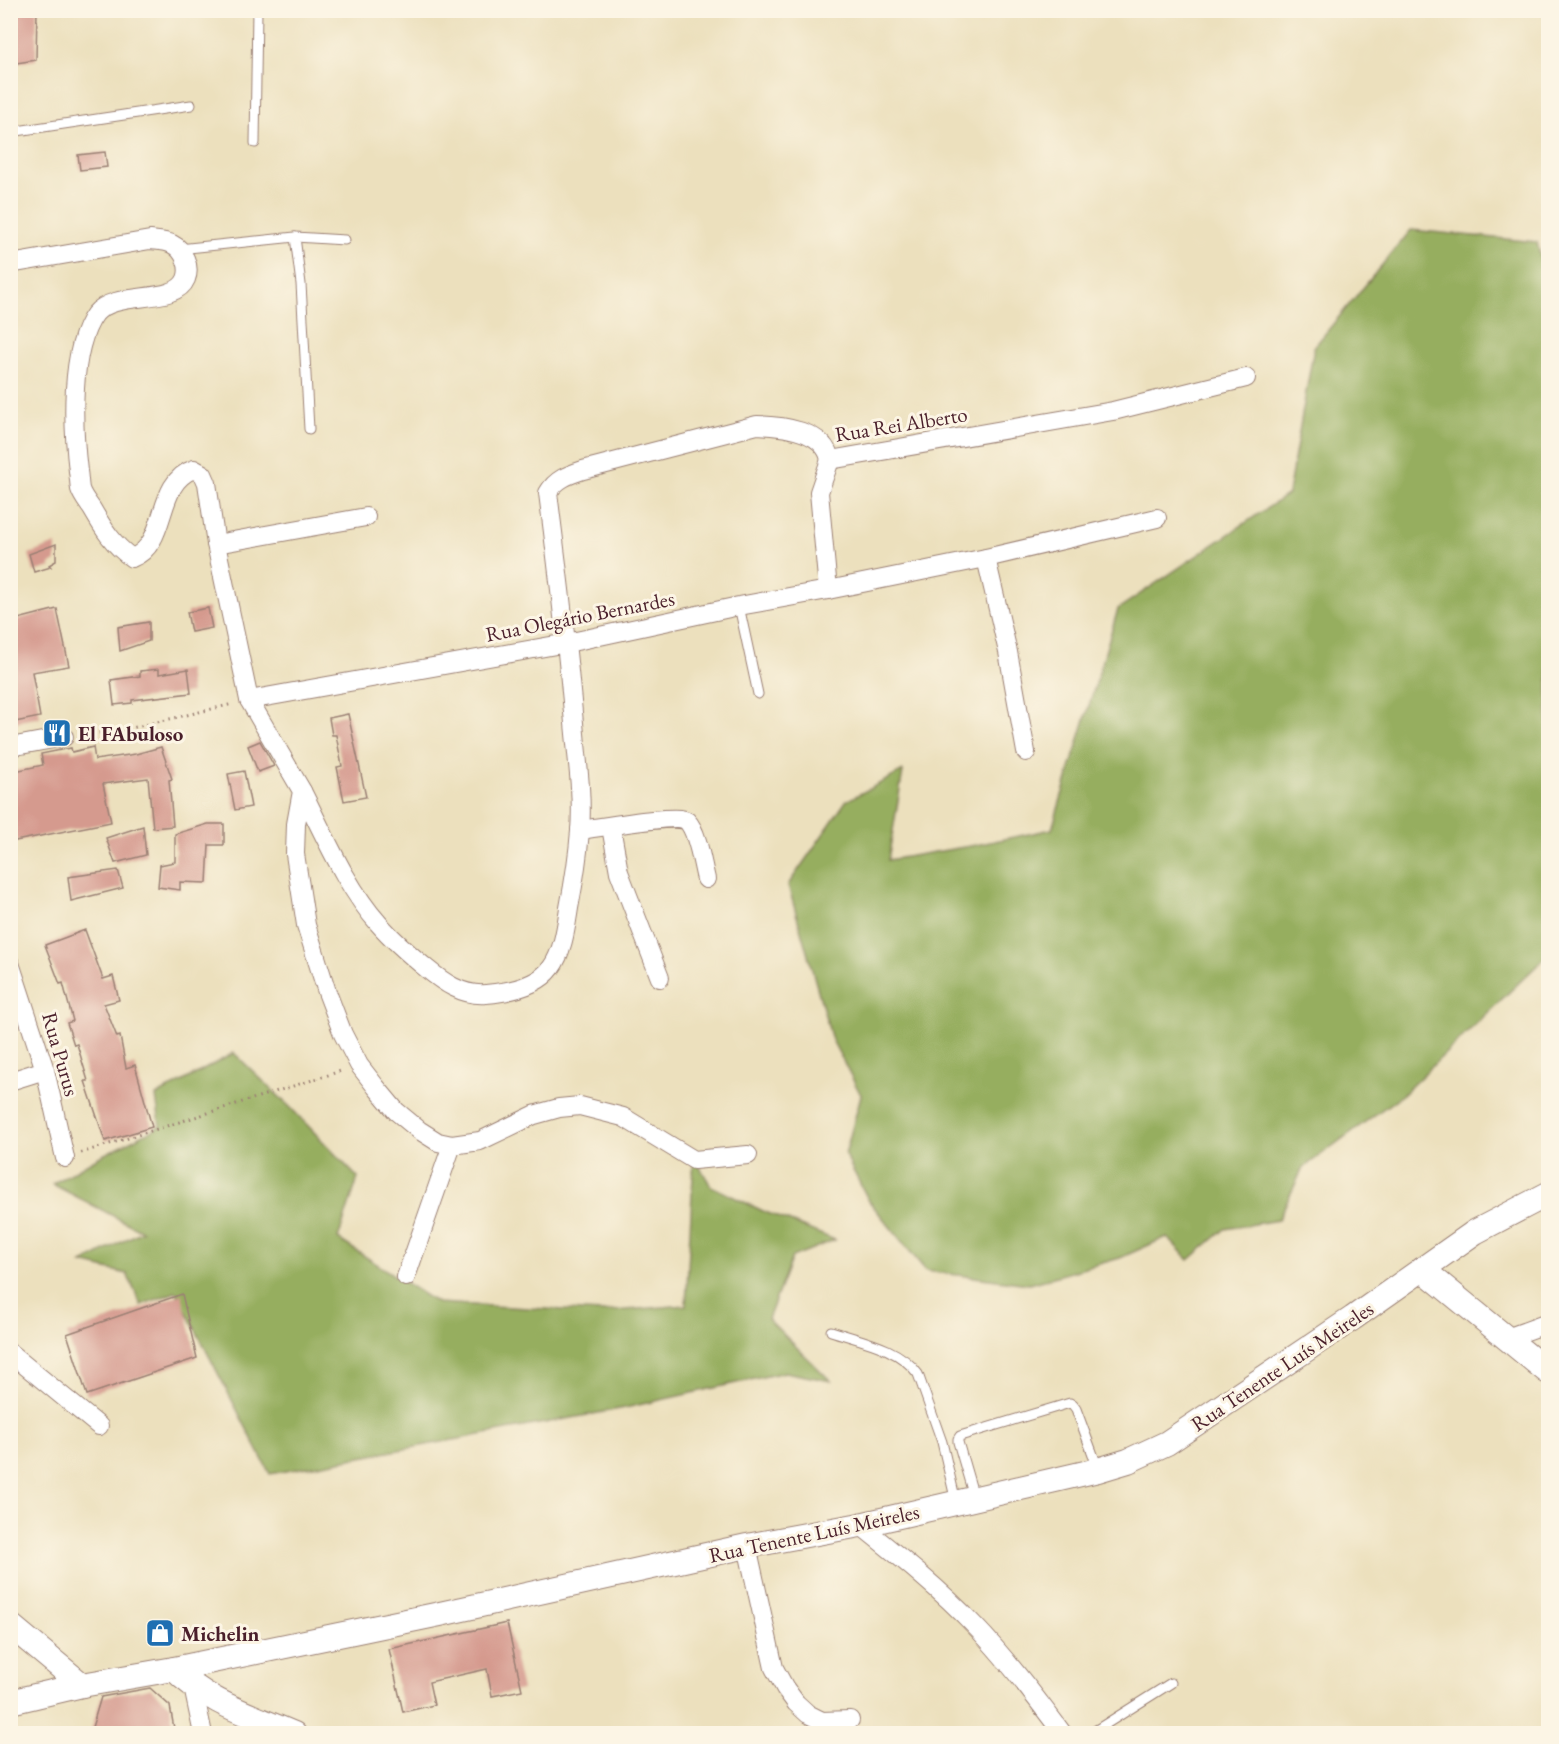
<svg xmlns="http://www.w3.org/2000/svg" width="1559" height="1744" font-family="'EB Garamond',serif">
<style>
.forest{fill:#96ae5f;stroke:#706645;stroke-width:1.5}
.building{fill:#d59a8e}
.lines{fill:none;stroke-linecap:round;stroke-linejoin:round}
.lane-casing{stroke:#9b8074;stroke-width:11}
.street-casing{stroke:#9b8074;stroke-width:20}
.secondary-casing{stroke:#9b8074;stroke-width:26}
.path{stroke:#9b8074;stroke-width:3;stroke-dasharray:1.5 4.5;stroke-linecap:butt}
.lane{stroke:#fff;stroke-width:9}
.street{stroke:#fff;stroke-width:18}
.secondary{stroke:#fff;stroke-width:24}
.labels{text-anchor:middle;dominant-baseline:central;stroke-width:6;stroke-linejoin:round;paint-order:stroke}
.street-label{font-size:21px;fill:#4a1f2b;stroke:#fcf5e5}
.poi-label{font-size:21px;font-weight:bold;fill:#4a1f2b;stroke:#fcf5e5;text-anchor:start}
</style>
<rect width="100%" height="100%" fill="#fcf5e5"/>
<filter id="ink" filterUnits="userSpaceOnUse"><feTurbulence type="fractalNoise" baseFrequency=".0167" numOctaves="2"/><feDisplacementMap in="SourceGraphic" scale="12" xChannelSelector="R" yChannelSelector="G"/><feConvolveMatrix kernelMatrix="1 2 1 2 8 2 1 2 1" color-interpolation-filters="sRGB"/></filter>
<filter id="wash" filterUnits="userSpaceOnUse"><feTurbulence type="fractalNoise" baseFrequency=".008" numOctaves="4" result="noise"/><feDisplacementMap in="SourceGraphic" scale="24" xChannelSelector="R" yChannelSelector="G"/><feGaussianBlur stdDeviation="1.35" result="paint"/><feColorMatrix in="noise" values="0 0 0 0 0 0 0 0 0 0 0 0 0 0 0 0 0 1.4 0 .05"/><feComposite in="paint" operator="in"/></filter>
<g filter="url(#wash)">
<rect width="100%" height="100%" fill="#ece0bd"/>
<!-- forest -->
<g class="forest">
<polygon points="1411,230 1537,242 1548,291 1548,955 1403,1094 1303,1168 1278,1220 1225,1229 1189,1260 1167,1237 1120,1258 1029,1284 926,1271 869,1201 845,1155 861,1095 832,1040 788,885 846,801 903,771 888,860 976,845 1052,829 1118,609 1288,494 1314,347"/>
<polygon points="234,1053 290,1107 358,1178 338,1239 437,1303 602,1312 686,1305 694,1157 711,1186 763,1211 835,1240 792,1257 768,1319 831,1381 785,1372 625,1408 270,1474 176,1292 141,1305 127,1274 82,1263 142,1231 52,1184 97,1158 160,1126 156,1096"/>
</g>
<g id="blocks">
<!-- building -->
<g class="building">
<polygon points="10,10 37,10 36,60 10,64"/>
<polygon points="105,152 107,167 80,170 78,155"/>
<polygon points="56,544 56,561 49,565 51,567 34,572 29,554"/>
<polygon points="208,608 212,628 191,632 187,612"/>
<polygon points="57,609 69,666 32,672 40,717 10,723 10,621"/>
<polygon points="149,622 149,641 120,651 118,627"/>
<polygon points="159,669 159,674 188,669 191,693 132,700 132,703 114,705 111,680 140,676 140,671"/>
<polygon points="348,714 366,797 344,801 337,767 342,766 336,735 332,735 329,718"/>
<polygon points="260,741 274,766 258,772 248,746"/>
<polygon points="93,747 95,760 136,754 161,747 172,779 169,780 173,826 153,828 148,778 103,784 111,822 10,842 10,772 43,765 41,754 71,748 72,752"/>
<polygon points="244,771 251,807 235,810 228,774"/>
<polygon points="208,824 224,824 224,845 209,845 207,883 180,882 180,890 158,887 160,865 175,862 175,834"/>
<polygon points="143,826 146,855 115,863 106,838"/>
<polygon points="118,870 123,888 71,901 68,877"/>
<polygon points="85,930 103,979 113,976 119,1000 104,1004 117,1037 120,1036 126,1068 135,1065 152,1127 105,1141 85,1081 88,1081 77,1044 74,1045 67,1023 73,1021 63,983 60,984 45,945"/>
<polygon points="182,1294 197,1358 87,1395 67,1334"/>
<polygon points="507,1623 522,1690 492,1696 487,1669 429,1682 434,1705 403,1712 389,1649"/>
<polygon points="150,1688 170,1706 175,1734 90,1734 101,1697"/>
</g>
</g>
</g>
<g filter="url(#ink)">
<use href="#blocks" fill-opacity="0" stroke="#9b8074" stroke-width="1.5"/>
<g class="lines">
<!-- lane casing -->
<g class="lane-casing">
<g id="lane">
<polyline points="10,132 191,105"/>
<polyline points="255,143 257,10"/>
<polyline points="295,237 301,284 309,429"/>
<polyline points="179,249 295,237 345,240"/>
<polyline points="739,606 758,694"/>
<path d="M831 1331C861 1341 899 1347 918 1374L942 1442 956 1502"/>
<polyline points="974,1497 958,1442 958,1439 960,1436 1070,1403 1073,1405 1076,1409 1098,1468"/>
<polyline points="1090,1734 1171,1683"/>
</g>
</g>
<!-- street casing -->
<g class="street-casing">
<g id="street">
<path d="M10 264 150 240C157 241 166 241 172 244 184 250 191 267 186 279 175 306 115 289 95 314 69 350 73 429 78 471 79 477 79 483 80 489 82 496 88 503 92 509 103 528 113 545 132 558 170 543 154 483 194 469L203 474 207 483 216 544 249 700 302 791 296 824 295 854 306 925 327 992 343 1034 359 1065 376 1087 396 1111 419 1130 438 1142 452 1145 480 1141 534 1115 559 1108 580 1106 623 1117 694 1160 748 1155"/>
<polyline points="216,544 366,517"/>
<polyline points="986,558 1008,652 1026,752"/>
<polyline points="828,590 819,492 830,460"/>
<polyline points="249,700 567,643 739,606 828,590 986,558 1157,518"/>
<polyline points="10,747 64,737"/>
<path d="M302 791C325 836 346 887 379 924 393 940 409 954 426 968 443 982 462 996 486 994 508 992 537 987 551 968 563 952 566 927 569 908 574 882 578 857 580 831 583 796 577 758 574 723 567 646 558 570 548 493 556 479 568 475 583 470L757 425C782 426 825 430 830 460L1113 411 1246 378"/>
<polyline points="611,827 619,872 660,978"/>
<path d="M580 830C598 828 678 813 687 821 698 832 702 864 706 879"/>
<polyline points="10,963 45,1070 65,1158"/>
<polyline points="10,1081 45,1070"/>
<polyline points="406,1277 452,1145"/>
<polyline points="1507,1338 1548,1323"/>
<polyline points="10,1353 99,1426"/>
<path d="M860 1525C900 1557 940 1589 975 1626 1007 1659 1035 1696 1063 1734"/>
<polyline points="747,1546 774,1668 785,1688 796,1703 808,1714 822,1721 850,1720"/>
<polyline points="193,1687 203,1734"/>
</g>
</g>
<!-- secondary casing -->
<g class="secondary-casing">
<g id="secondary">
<polyline points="1422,1269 1548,1372"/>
<polyline points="10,1625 82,1685"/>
<path d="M174 1669C206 1702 253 1716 294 1734"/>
<polyline points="10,1702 82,1685 174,1669 440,1614 747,1546 860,1525 1098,1470 1128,1461 1167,1443 1353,1318 1475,1232 1548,1194"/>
</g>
</g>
<!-- path -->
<g class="path">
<polyline points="81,735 119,731 233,704"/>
<polyline points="81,1153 344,1070"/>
</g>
<!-- lane -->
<use href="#lane" class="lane"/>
<!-- street -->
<use href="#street" class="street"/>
<!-- secondary -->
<use href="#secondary" class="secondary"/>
</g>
</g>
<!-- icons -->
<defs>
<g id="restaurant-square" transform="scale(1.5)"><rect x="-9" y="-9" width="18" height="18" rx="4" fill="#1f6fb2" stroke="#fcf5e5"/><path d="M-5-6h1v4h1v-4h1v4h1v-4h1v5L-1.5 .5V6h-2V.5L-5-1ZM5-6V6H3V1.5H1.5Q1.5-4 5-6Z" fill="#fff"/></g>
<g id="shop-square" transform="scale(1.5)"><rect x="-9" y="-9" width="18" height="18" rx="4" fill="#1f6fb2" stroke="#fcf5e5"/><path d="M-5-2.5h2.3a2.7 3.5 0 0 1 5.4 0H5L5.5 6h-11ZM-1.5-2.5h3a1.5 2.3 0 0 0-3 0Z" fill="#fff"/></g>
</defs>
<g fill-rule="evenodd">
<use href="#restaurant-square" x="57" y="733"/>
<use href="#shop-square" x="160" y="1633"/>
</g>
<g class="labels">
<!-- street labels -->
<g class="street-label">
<text transform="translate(901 424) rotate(-9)">Rua Rei Alberto</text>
<text transform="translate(580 616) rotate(-11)">Rua Olegário Bernardes</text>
<text transform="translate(61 1054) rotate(74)">Rua Purus</text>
<text transform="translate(1282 1366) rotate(-34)">Rua Tenente Luís Meireles</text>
<text transform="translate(814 1533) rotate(-12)">Rua Tenente Luís Meireles</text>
</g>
<!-- poi labels -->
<g class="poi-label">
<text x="78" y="733">El FAbuloso</text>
<text x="181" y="1633">Michelin</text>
</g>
</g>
<!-- margin -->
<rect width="1559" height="1744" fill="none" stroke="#fcf5e5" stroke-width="36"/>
</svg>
